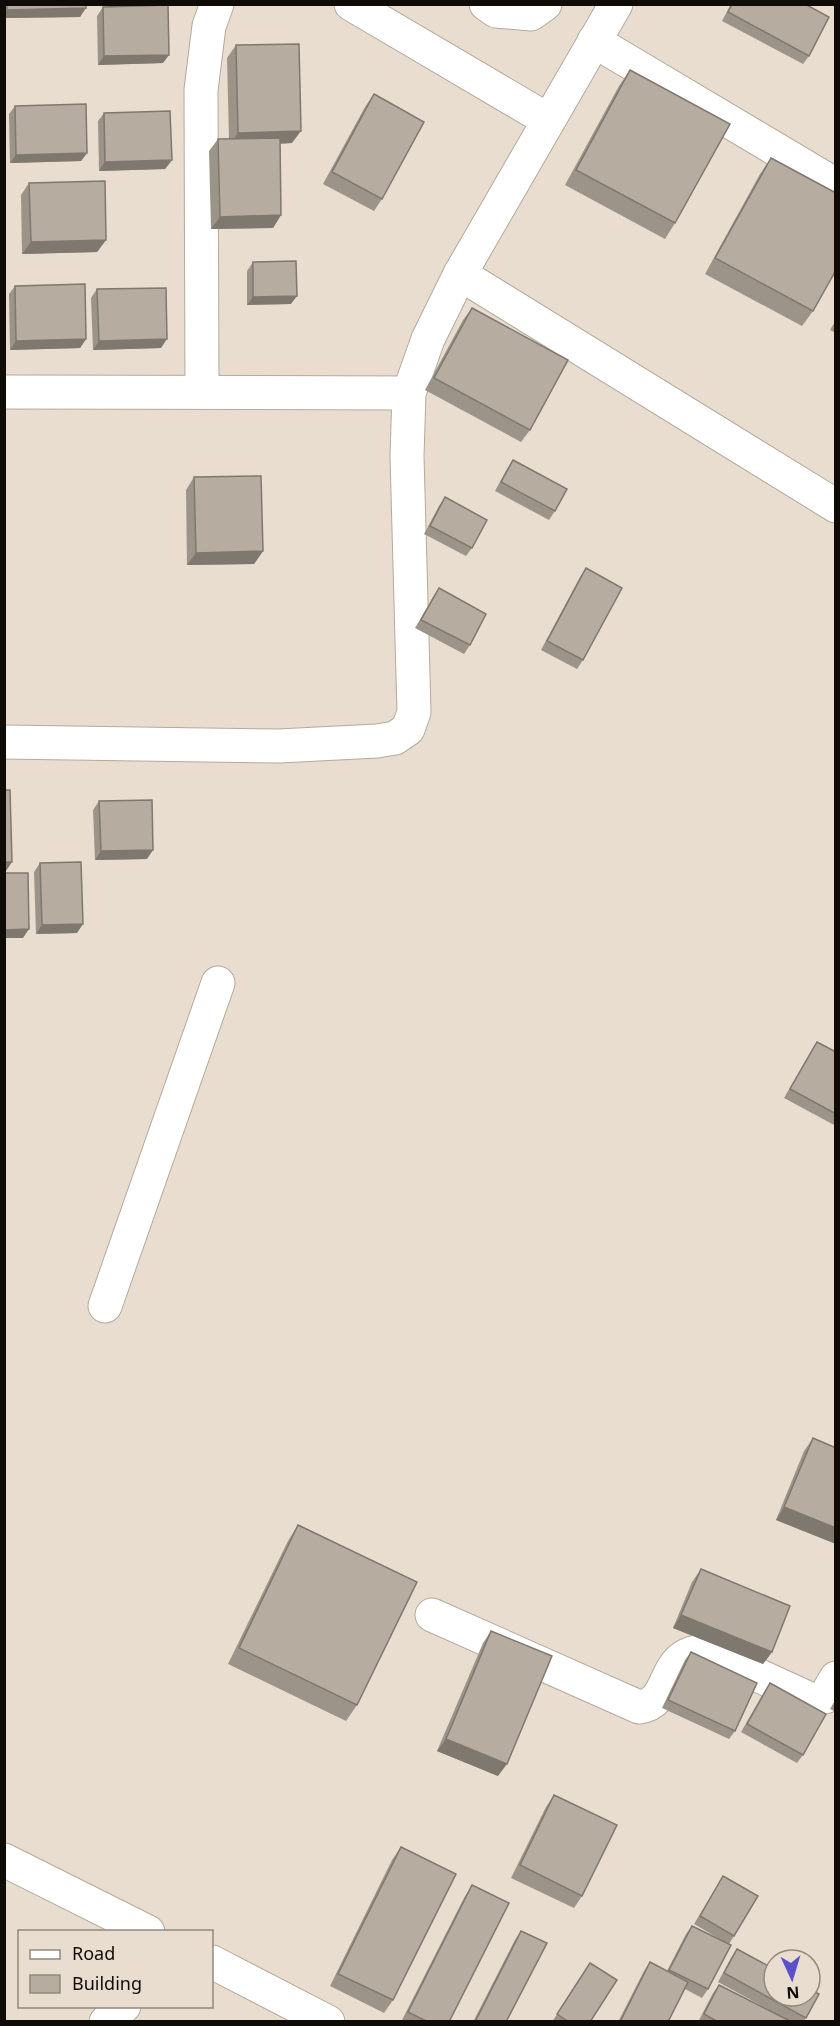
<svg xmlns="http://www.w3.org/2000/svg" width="840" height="2026" font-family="'Noto Sans',sans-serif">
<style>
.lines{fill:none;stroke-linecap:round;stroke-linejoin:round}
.minor-casing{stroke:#b4aa9d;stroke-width:35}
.minor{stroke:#fff;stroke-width:33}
.wall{fill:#9d9489}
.shaded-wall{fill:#7f786f}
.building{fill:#b6ac9f;stroke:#7f786f;stroke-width:1.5}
</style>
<rect width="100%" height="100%" fill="#e8ddcf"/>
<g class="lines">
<!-- minor casing -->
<g class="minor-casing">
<g id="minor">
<polyline points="351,4 548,120"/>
<polyline points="486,4 496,11 531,14 545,4"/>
<polyline points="594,41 836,185"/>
<polyline points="460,274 836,506"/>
<polyline points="4,392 409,393"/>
<polyline points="202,392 201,90 209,26 217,4"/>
<polyline points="4,742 279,746 377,741 395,738 408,729 414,712 407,456 409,393 428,339 460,274 616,4"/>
<polyline points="105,1306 218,983"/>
<path d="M432 1615 639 1707C675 1703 658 1653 705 1651L812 1700 825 1697 836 1678"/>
<polyline points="4,1860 148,1932"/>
<polyline points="212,1962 328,2022"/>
<polyline points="106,2022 124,2006"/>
</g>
</g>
<!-- minor -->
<use href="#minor" class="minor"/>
</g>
<!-- wall -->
<g class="wall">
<polygon points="4,4 86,4 80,17 4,18"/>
<polygon points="731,4 805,4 809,56 803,64 722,21"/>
<polygon points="103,7 163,63 98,65 97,16"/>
<polygon points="236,45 292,143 280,144 281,215 273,228 211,229 209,151 218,139 229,139 227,58"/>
<polygon points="630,70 675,223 665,239 565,185 619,86"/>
<polygon points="374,94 382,199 374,211 323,184 365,107"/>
<polygon points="15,106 87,153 81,161 10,163 9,114"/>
<polygon points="104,113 172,160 165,169 99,171 98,121"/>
<polygon points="771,158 813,311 802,326 705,274 760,174"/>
<polygon points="29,183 106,240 97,252 22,254 21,195"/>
<polygon points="253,262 291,304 247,305 247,271"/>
<polygon points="15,286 86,339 80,348 10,350 9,294"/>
<polygon points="97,289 161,348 93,350 91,298"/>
<polygon points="472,308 530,430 521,442 425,390 463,320"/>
<polygon points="836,320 836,333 830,330"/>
<polygon points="513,460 555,511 549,520 495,491 507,469"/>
<polygon points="194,477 263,551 254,564 187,565 186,490"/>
<polygon points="445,497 472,548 466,556 424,534 439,506"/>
<polygon points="586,568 583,660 577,669 541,650 580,577"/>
<polygon points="439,588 470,645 464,654 415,628 433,597"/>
<polygon points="99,801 147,859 95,860 93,810"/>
<polygon points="40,863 77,933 36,934 34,872"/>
<polygon points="817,1042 836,1052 836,1126 784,1098 811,1051"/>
<polygon points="813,1438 836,1448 836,1544 776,1520 804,1451"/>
<polygon points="298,1525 357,1705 346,1721 228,1664 288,1541"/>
<polygon points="701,1569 772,1652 763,1664 673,1628 692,1582"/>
<polygon points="491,1631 498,1776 437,1751 483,1643"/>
<polygon points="691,1652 735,1731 729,1739 662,1708 685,1660"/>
<polygon points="770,1683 803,1755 797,1763 741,1732 764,1692"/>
<polygon points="836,1699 836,1712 830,1709"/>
<polygon points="554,1795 582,1896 574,1908 511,1878 546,1807"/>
<polygon points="401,1847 393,2000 384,2013 330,1986 392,1860"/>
<polygon points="723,1876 734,1936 729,1944 708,1989 702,1998 685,1989 668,2022 618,2022 644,1971 650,1962 667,1971 686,1934 692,1926 723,1941 694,1924"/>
<polygon points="472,1885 449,2022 401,2022 464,1898"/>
<polygon points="521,1931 506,2022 473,2022 515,1940"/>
<polygon points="737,1949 806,2018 803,2022 698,2022 713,1993 719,1985 786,2019 718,1982 731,1958"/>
<polygon points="584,1972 590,2022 552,2022"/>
</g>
<!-- shaded-wall -->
<g class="shaded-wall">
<polygon points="86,8 80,17 4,18 4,13 7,10"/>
<polygon points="169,55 163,63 98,65 104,56"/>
<polygon points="301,131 292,143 229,145 238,133"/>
<polygon points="87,153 81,161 10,163 16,155"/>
<polygon points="172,160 165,169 99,171 105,162"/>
<polygon points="281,215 273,228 211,229 220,217"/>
<polygon points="106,240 97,252 22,254 31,242"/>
<polygon points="297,296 291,304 247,305 253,297"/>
<polygon points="86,339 80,348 10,350 16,341"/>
<polygon points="167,339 161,348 93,350 99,341"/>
<polygon points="263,551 254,564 187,565 196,553"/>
<polygon points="153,850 147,859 95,860 101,851"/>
<polygon points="4,862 12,862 6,871 4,871"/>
<polygon points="83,924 77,933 36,934 42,925"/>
<polygon points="29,929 23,938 4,938 4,930"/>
<polygon points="784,1507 836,1528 836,1544 776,1520"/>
<polygon points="681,1615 772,1652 763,1664 673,1628"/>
<polygon points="446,1739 507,1764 498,1776 437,1751"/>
</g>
<!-- building -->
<g class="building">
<polygon points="7,4 86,4 86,8 7,10"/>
<polygon points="732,4 805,4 829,17 809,56 728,12"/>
<polygon points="168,5 169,55 104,56 103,7"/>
<polygon points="299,44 301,131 238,133 236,45"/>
<polygon points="630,70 730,124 675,223 576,170"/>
<polygon points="374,94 424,122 382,199 332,172"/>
<polygon points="86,104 87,153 16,155 15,106"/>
<polygon points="170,111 172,160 105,162 104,113"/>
<polygon points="280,138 281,215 220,217 218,139"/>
<polygon points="771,158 836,193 836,270 813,311 715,258"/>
<polygon points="105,181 106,240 31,242 29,183"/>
<polygon points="296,261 297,296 253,297 253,262"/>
<polygon points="85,284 86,339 16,341 15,286"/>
<polygon points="166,288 167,339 99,341 97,289"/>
<polygon points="472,308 568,360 530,430 434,378"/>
<polygon points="513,460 567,489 555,511 501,482"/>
<polygon points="261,476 263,551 196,553 194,477"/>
<polygon points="445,497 487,520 472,548 430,526"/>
<polygon points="586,568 622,588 583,660 547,641"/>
<polygon points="439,588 486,614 470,645 421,620"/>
<polygon points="4,790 10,790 12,862 4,862"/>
<polygon points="152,800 153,850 101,851 99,801"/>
<polygon points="81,862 83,924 42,925 40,863"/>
<polygon points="4,873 28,873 29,929 4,930"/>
<polygon points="817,1042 836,1052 836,1114 790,1089"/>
<polygon points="813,1438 836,1448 836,1528 784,1507"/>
<polygon points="298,1525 417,1582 357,1705 239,1648"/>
<polygon points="701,1569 790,1606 772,1652 681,1615"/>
<polygon points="491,1631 552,1656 507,1764 446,1739"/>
<polygon points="691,1652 757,1683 735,1731 668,1700"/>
<polygon points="770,1683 826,1714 803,1755 747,1724"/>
<polygon points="554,1795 617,1825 582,1896 520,1865"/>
<polygon points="401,1847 456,1874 393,2000 338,1974"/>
<polygon points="723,1876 758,1896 734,1936 700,1916"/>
<polygon points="472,1885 509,1903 449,2022 428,2022 408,2012"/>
<polygon points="692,1926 731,1945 708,1989 669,1970"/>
<polygon points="521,1931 547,1943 506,2022 475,2022"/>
<polygon points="737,1949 774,1969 774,1996 810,1996 810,1989 819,1994 806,2018 724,1973"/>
<polygon points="650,1962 688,1982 668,2022 620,2022"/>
<polygon points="590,1963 617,1980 590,2022 569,2022 557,2014"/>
<polygon points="719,1985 792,2022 718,2022 704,2014"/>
</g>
<!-- border -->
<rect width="840" height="2026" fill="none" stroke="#0f0c08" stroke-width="12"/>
<!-- legend -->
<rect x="18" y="1930" width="195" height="78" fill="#e8ddcf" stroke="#91897f" stroke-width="1.5"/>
<rect x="30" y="1950" width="30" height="9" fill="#ffffff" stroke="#91897f" stroke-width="1.5"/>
<text x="72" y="1960" font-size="18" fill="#0f0c08">Road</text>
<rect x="30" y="1975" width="30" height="18" fill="#b6ac9f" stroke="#91897f" stroke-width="1.5"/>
<text x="72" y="1990" font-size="18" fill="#0f0c08">Building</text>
<!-- north arrow -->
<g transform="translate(792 1978) rotate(176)"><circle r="28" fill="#e8ddcf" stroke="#91897f" stroke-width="1.5"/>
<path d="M0-4.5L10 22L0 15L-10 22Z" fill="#5a50c8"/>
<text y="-9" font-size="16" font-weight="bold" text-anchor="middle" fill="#0f0c08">N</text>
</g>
</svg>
